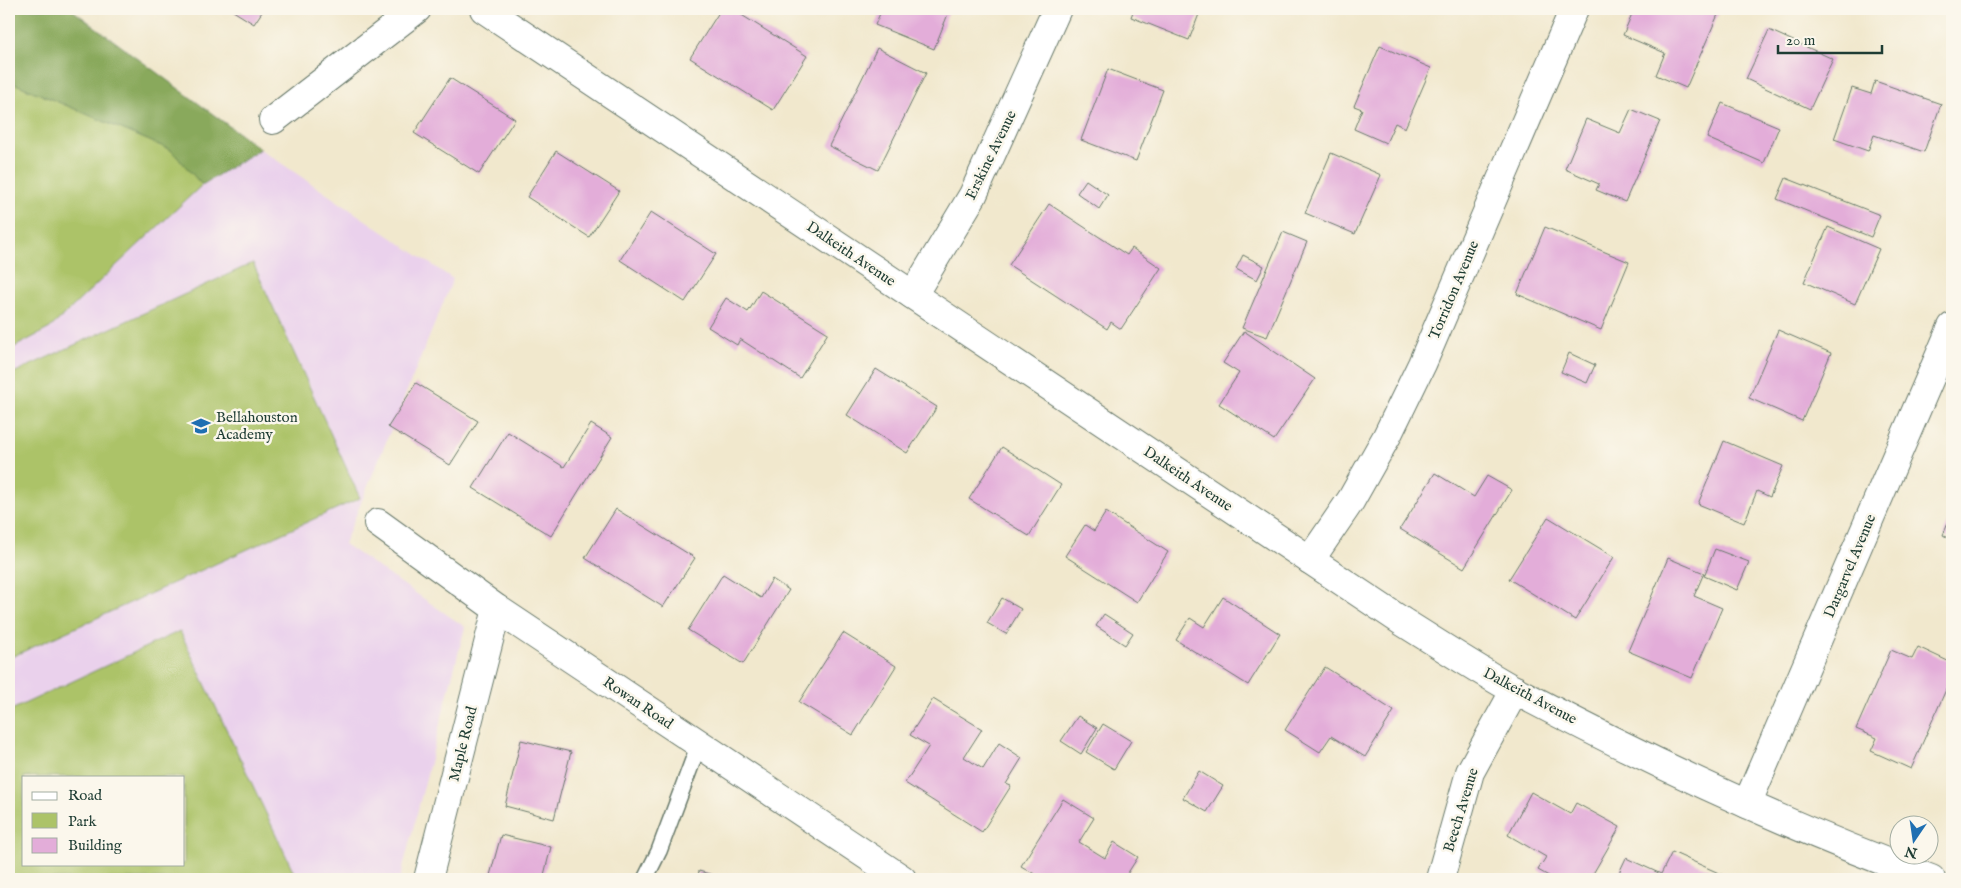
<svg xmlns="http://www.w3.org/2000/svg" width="1961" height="888" font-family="'IM FELL English',serif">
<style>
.built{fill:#ead1ec;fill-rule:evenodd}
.green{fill:#acc368;stroke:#66804e;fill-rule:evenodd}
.forest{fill:#89a95c;stroke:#547348}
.building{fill:#e3add9}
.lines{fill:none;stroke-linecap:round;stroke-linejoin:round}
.lane-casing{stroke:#68796a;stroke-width:18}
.street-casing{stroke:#68796a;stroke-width:30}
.lane{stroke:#fff;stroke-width:15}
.street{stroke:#fff;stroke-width:28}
.labels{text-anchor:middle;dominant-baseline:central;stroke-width:5;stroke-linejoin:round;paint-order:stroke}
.street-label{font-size:15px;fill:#1f3d34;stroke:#fbf7ec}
.poi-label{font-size:15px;fill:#1f3d34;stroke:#fbf7ec;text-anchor:start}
</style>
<rect width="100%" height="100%" fill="#fbf7ec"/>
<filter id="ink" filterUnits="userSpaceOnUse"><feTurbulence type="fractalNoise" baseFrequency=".02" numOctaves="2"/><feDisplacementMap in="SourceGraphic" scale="10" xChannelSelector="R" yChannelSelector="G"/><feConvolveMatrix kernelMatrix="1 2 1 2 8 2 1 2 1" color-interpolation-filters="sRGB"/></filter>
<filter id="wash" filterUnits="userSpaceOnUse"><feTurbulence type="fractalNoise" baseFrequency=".0096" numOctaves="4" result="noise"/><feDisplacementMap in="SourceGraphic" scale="20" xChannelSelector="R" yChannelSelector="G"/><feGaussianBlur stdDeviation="1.12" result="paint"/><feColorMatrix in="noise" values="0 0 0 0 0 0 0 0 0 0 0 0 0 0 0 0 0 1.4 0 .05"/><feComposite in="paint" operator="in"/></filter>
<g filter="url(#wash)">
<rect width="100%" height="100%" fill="#f1e8cd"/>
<!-- built -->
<path class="built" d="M260 149 453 279 344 544 465 627 400 879H9V308ZM24 777H184V864H24Z"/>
<!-- green -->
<g class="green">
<polygon points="9,81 171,150 202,185 50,328 9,350"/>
<polygon points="253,263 360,498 9,658 9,375"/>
<path d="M180 631 297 879H9V711ZM24 777H184V864H24Z"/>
</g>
<!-- forest -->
<polygon class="forest" points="9,9 71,9 260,149 202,185 171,150 9,81"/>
<g id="blocks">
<!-- building -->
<g class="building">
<polygon points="230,9 264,9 254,24"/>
<polygon points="721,9 732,9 807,56 773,110 690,58"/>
<polygon points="882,9 950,9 934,49 875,25"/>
<polygon points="1134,9 1201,9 1189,40 1131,17"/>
<polygon points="1634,9 1720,10 1686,88 1656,75 1665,53 1623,35"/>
<polygon points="1769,30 1833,59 1810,109 1746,79"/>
<polygon points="1380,46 1431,68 1405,128 1395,123 1386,143 1354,129 1362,109 1354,106"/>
<polygon points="877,48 926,73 878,170 829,146"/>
<polygon points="1108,69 1163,90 1136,161 1081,140"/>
<polygon points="450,78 515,119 479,174 414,133"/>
<polygon points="1875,81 1941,104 1924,152 1874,135 1868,151 1834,139 1852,88 1871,94"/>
<polygon points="1722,103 1779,127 1764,163 1707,138"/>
<polygon points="1631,109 1660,121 1625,202 1596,190 1599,184 1565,169 1586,119 1620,133"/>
<polygon points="556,151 619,191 589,237 527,197"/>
<polygon points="1331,153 1381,175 1355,234 1305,213"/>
<polygon points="1786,178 1880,215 1871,237 1777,199"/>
<polygon points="1086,180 1108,195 1099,209 1077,193"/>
<polygon points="1049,204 1127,255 1132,248 1161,268 1121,329 1111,322 1107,329 1009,265"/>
<polygon points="651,212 716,254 685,302 620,260"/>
<polygon points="1545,227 1629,262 1601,330 1517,294"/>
<polygon points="1828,227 1879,249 1855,304 1804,282"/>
<polygon points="1283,232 1307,242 1267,337 1242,328"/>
<polygon points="1243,255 1264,266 1257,280 1236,269"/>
<polygon points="761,291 828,333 800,378 740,339 737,345 708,327 726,298 748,312"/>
<polygon points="1778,330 1831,353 1802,421 1749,398"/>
<polygon points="1244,331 1315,379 1274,440 1219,404 1239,373 1223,363"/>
<polygon points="1569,353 1595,365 1587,383 1561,372"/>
<polygon points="876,369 937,407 907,453 847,415"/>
<polygon points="416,383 478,421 450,465 388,427"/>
<polygon points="591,424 612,437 551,536 473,488 508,432 564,467"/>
<polygon points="1724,441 1783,466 1770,497 1757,491 1744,523 1698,504"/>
<polygon points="1002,447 1061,485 1029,536 969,499"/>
<polygon points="1435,473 1474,497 1487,476 1512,490 1464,568 1400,529"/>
<polygon points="616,509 695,558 663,607 585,558"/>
<polygon points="1106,512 1168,552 1137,602 1065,556 1085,525 1094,531"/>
<polygon points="1952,514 1952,540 1943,535"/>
<polygon points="1548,517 1614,557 1575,620 1509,579"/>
<polygon points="1715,549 1749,562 1737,590 1704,576"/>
<polygon points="1668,558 1704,573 1694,596 1722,608 1692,678 1628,651"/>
<polygon points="723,574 761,598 772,579 789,590 743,664 688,630"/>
<polygon points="1223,597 1280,634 1248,685 1176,640 1190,618 1204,627"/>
<polygon points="1002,598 1021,609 1006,634 987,623"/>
<polygon points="1104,614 1133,633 1125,645 1096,626"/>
<polygon points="843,633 896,666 853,735 799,702"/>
<polygon points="1918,647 1952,663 1952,676 1911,769 1871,751 1877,738 1856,729 1891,650 1912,659"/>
<polygon points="1325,667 1394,711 1365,757 1331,736 1320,752 1285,730"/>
<polygon points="933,699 982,729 964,757 983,769 999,743 1022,758 1006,784 1011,786 982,832 905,783 929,746 910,735"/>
<polygon points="1078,716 1097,728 1081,754 1061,741"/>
<polygon points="1103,724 1131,741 1114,769 1086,752"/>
<polygon points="521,740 571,752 554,819 505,806"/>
<polygon points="1199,771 1223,786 1207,812 1183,798"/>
<polygon points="1531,792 1570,814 1576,803 1620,827 1590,879 1554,879 1538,870 1546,857 1508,835"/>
<polygon points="1063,799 1094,818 1079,842 1105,858 1114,842 1138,857 1124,879 1043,879 1021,866"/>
<polygon points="501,835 551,847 543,879 489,879"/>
<polygon points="1672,852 1732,879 1616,879 1626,858 1661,874"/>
<polygon points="699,871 727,879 697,879"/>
</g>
</g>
</g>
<g filter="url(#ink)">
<use href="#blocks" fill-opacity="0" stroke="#68796a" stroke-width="1"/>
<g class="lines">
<!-- lane casing -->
<g class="lane-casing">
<polyline id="lane" points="645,879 659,851 699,744"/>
</g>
<!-- street casing -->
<g class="street-casing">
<g id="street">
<path d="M484 9 1403 622C1440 645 1478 670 1516 691 1650 762 1789 827 1931 879"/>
<polyline points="273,120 417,9"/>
<polyline points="913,295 973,195 1057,9"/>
<polyline points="378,523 497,609 902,879"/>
<polyline points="1310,560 1351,500 1387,436 1422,364 1574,9"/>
<polyline points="1747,804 1952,327"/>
<polyline points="428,879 497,609"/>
<polyline points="1440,879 1470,772 1515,690"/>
</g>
</g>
<!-- lane -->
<use href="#lane" class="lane"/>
<!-- street -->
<use href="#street" class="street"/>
</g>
</g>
<!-- icons -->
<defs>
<g id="school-bare" transform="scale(1.5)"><path d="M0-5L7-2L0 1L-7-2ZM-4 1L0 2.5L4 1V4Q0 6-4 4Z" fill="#1f6fb2" stroke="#fbf7ec" stroke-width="2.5" paint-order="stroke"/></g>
</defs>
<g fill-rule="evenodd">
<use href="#school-bare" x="201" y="426"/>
</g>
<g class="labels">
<!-- street labels -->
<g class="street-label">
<text transform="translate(991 155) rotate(-64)">Erskine Avenue</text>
<text transform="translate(851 254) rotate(34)">Dalkeith Avenue</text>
<text transform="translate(1454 290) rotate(-67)">Torridon Avenue</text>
<text transform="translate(1188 479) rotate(34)">Dalkeith Avenue</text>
<text transform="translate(1850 566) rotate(-67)">Dargarvel Avenue</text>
<text transform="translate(1530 696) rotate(28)">Dalkeith Avenue</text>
<text transform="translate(638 703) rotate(34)">Rowan Road</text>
<text transform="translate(463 744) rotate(-76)">Maple Road</text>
<text transform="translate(1461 810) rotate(-73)">Beech Avenue</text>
</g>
<!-- poi labels -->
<g class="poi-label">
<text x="216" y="417">Bellahouston<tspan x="216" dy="17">Academy</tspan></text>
</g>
</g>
<!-- margin -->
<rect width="1961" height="888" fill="none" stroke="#fbf7ec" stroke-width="30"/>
<!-- legend -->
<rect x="22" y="776" width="162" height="90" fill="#fbf7ec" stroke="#a3ada2"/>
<rect x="32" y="792" width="25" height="8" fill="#ffffff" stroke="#a3ada2"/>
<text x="68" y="800" font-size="15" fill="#1f3d34">Road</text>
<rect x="32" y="813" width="25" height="15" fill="#acc368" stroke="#a3ada2"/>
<text x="68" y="826" font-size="15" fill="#1f3d34">Park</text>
<rect x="32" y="838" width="25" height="15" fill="#e3add9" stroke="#a3ada2"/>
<text x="68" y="850" font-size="15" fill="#1f3d34">Building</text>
<!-- north arrow -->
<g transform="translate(1914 840) rotate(193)"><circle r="24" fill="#fbf7ec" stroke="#a3ada2"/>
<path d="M0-4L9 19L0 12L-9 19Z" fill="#1f6fb2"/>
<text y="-8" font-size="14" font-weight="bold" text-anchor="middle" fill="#1f3d34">N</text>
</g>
<!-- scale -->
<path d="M1778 45v8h104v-8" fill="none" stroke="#1f3d34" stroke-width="2.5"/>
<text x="1786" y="45" font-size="15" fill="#1f3d34" stroke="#fbf7ec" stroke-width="4" paint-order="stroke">20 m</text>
</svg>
